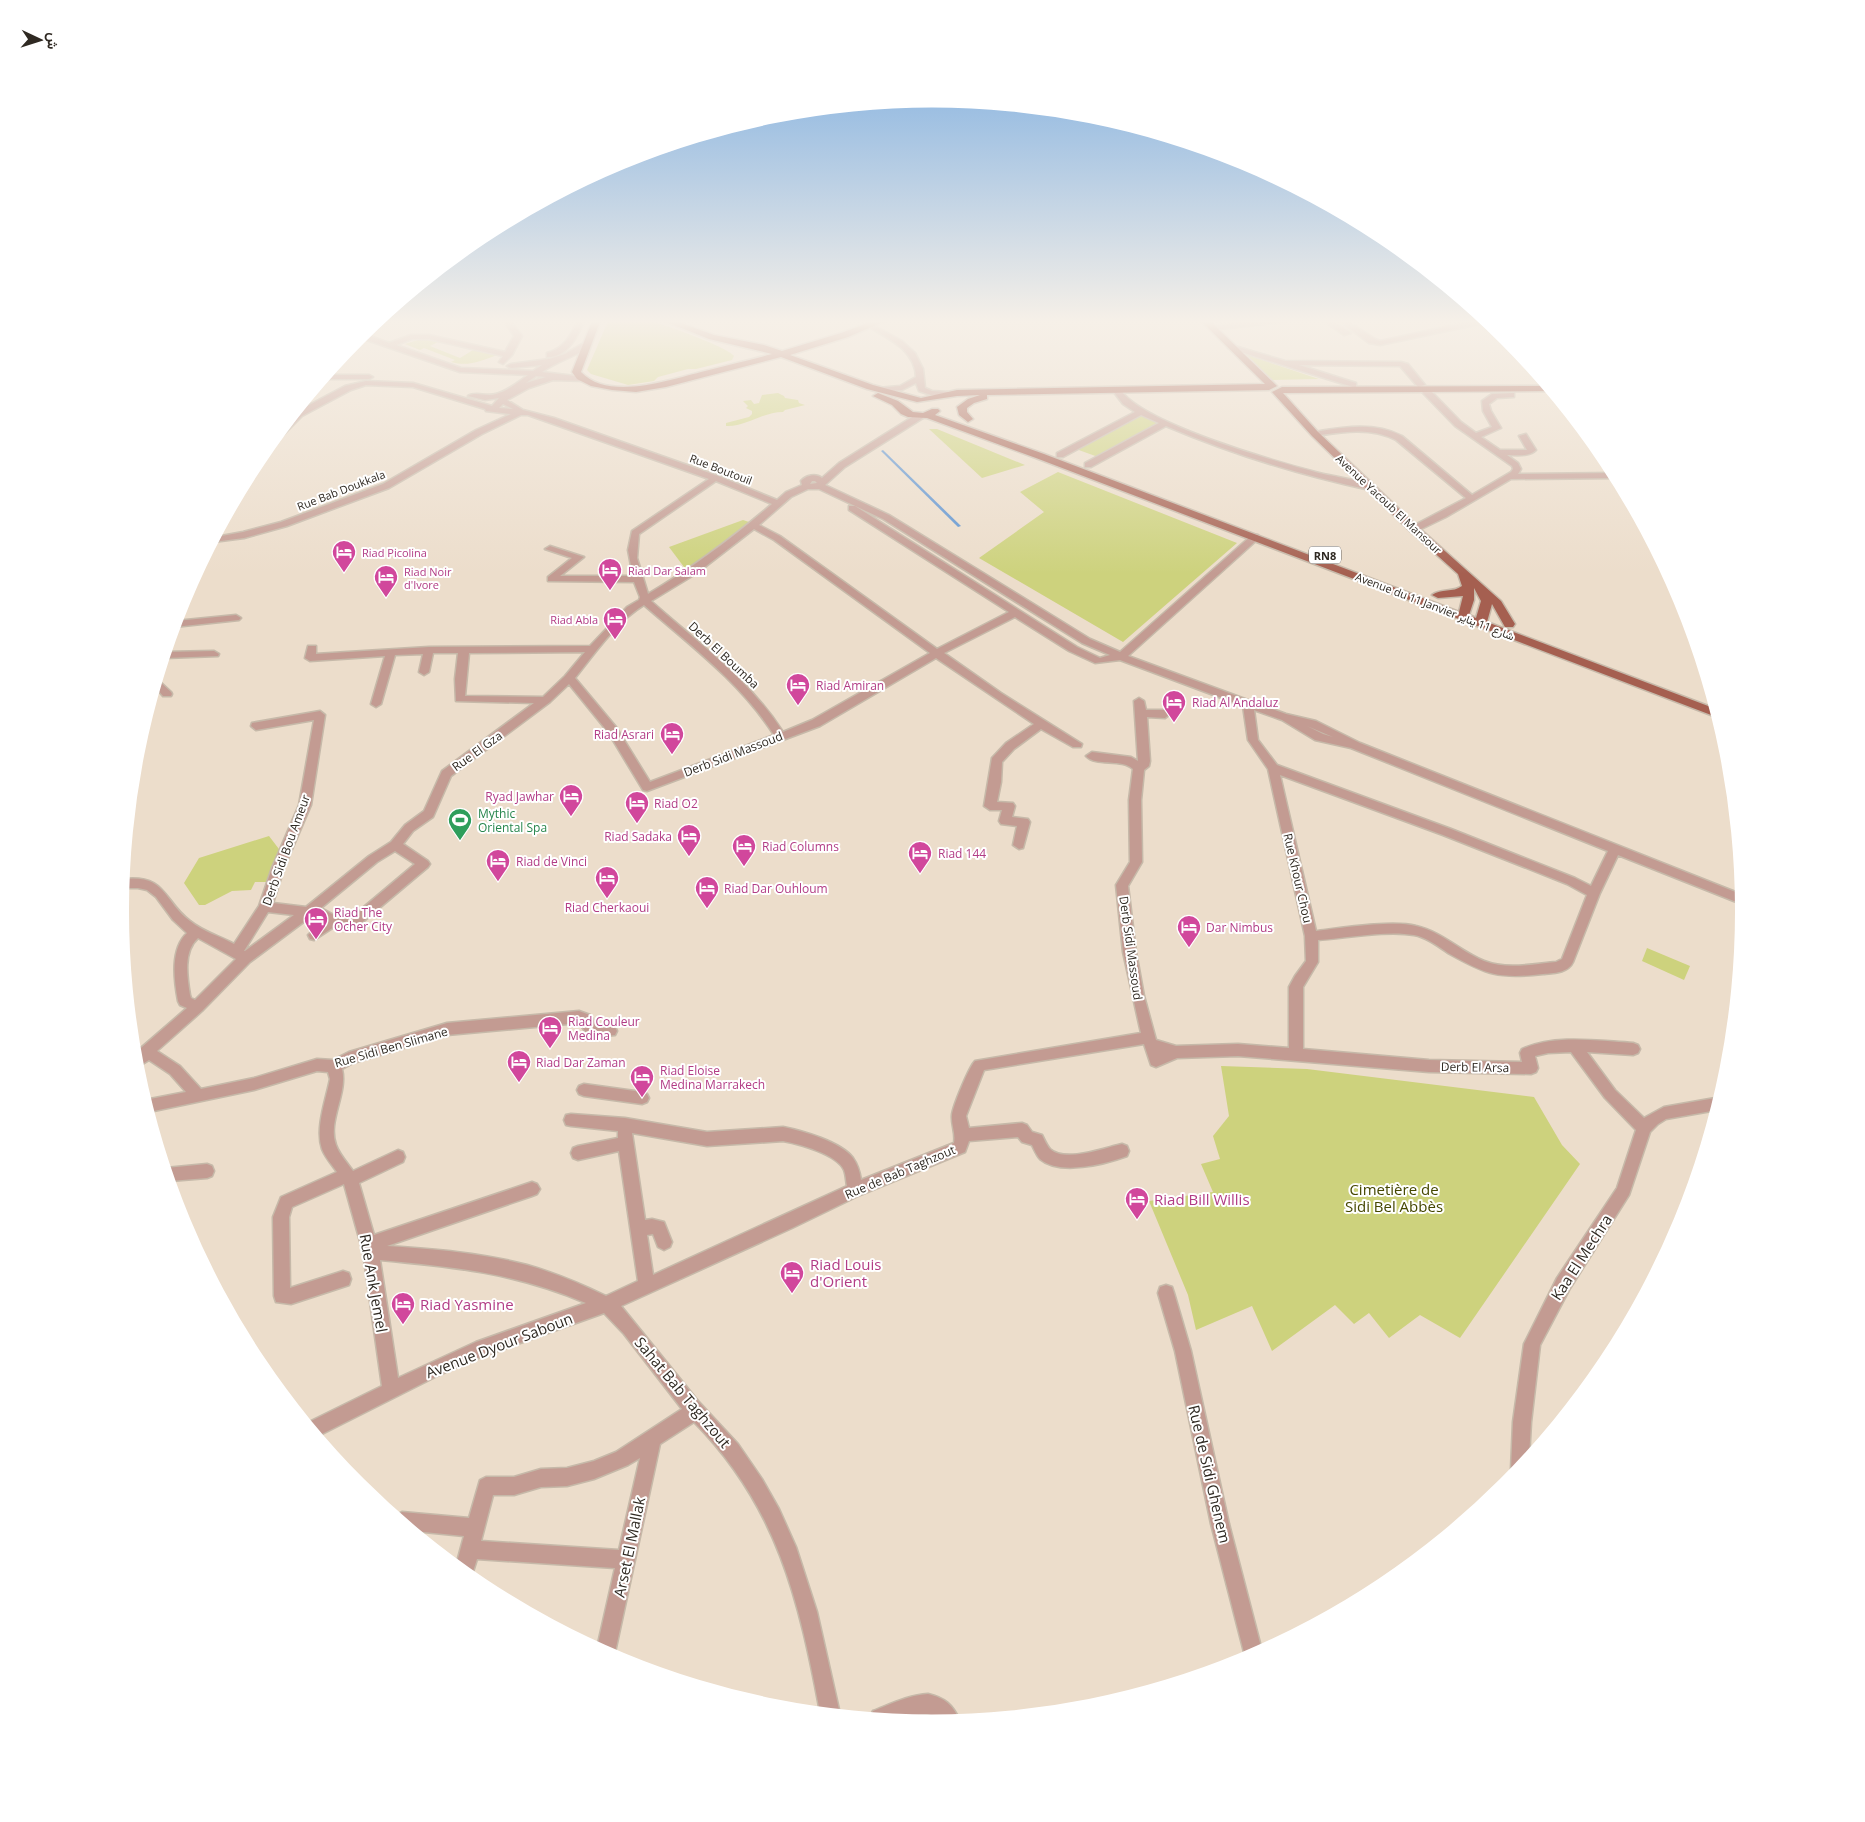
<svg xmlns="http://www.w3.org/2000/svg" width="1865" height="1822" font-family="'Open Sans',Vazirmatn,sans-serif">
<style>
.green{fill:#cdd27d}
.water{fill:#5b92d1}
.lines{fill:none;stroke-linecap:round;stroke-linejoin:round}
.minor-casing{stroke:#c6b9a9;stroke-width:3}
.major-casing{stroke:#c6b9a9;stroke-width:3}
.minor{fill:#c39b92;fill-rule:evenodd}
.major{fill:#a55f50;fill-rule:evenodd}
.labels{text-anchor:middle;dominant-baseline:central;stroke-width:4;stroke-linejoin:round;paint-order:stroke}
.far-street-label{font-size:11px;fill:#2f2922;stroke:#fff}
.far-hotel-label{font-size:11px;fill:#b23c85;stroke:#fff;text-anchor:start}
.shield{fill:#fff;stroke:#6d6964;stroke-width:1}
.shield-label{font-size:11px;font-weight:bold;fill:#2f2922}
.street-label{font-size:12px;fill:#2f2922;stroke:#fff}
.hotel-label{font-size:12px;fill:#b23c85;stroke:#fff;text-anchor:start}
.leisure-label{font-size:12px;fill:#27864d;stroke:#fff;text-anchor:start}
.near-park-label{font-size:15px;fill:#454700;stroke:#fff}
.near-hotel-label{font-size:15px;fill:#b23c85;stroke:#fff;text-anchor:start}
.near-street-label{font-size:15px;fill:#2f2922;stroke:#fff}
</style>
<rect width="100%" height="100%" fill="#ecddcb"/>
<!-- green -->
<g class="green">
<path d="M609 319C620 319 634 317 644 319 658 322 728 347 734 356L732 360 696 369H688L658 377 654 381 628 385 591 374 587 370Z"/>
<path d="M421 339 438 342 430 346 460 358 473 350 497 355C481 361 468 367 451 362L455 360 424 348 420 350 405 344Z"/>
<polygon points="1247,355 1319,379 1272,380"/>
<path d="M778 393 784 396 785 398 798 400 799 403 805 405 785 410 783 412C762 412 746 427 726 426V423L749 417 752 414V411L746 408 748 406 743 401 751 400 754 404 759 403 762 395Z"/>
<polygon points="1142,415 1160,423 1098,457 1076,449"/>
<polygon points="929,429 937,429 1025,465 982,478"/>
<polygon points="1058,472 1237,543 1123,642 979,558 1044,512 1020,492"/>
<polygon points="743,520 752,523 687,571 669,547"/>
<polygon points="269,836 282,853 266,882 255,882 251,890 232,891 205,905 199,905 184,883 199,858"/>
<polygon points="1647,948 1690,966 1684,980 1642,961"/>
<polygon points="1221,1066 1307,1069 1534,1097 1562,1145 1580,1164 1460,1338 1420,1315 1389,1338 1369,1313 1354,1324 1335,1305 1272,1351 1252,1306 1196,1330 1188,1295 1149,1201 1213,1192 1201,1164 1220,1159 1213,1136 1229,1116"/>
</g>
<!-- water -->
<polygon class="water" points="883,450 961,526 958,527 881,451"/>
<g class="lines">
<!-- minor casing -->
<g class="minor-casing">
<g id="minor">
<path d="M503 319H509L522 336 512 355 503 364 499 362 503 356 429 339H412L396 345 461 368 533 371 542 365 511 368 507 366 511 364 549 359 565 354 582 344H588V348C573 357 556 362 542 372L583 377 587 379 586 381 553 380 529 388 507 400 523 410 554 418 718 476 777 500 786 492 802 485 801 481C806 475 816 473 822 478L839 463 917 414H923V418L845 467 825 485 889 515 1090 639 1120 652 1252 535H1258V539L1128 656 1286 714 1316 721 1360 743 1743 895 1744 905 1618 855 1600 893 1573 962C1568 973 1554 973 1543 974 1498 979 1487 975 1448 953 1438 946 1426 937 1414 935 1388 930 1346 938 1318 940V962L1303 987V1049L1429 1060 1522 1062 1520 1053 1522 1049C1556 1034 1597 1041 1633 1043L1638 1045 1640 1049 1638 1053 1633 1055 1587 1052 1615 1090 1644 1118 1664 1107 1721 1097 1717 1110 1666 1119 1658 1124 1650 1132 1629 1195 1569 1290 1540 1345 1531 1422 1529 1458 1514 1476 1511 1470 1513 1422 1524 1344 1557 1278 1617 1188 1636 1130 1605 1098 1571 1052 1548 1053 1535 1056 1538 1068 1536 1072 1531 1074 1429 1072 1238 1056 1177 1058 1156 1067 1151 1065 1144 1044 984 1070 966 1116 969 1128 1022 1123 1027 1125 1032 1132 1042 1135C1044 1139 1047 1146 1050 1149 1065 1163 1104 1148 1122 1144L1127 1146 1129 1151 1127 1156C1105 1164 1060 1176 1040 1159 1037 1156 1034 1149 1032 1145L1022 1142 1018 1137 969 1141 965 1152 860 1195 792 1228 621 1306 698 1401 738 1444 762 1479 779 1509 796 1547 817 1612 840 1714 820 1712C799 1599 777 1506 694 1422L660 1444 614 1657 597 1648 615 1568 477 1559 471 1578 456 1566 464 1536 414 1531 395 1516 402 1512 469 1518 480 1480 486 1477H514L541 1469 567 1468 594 1461 616 1452 682 1409 624 1334 604 1313 478 1358 435 1377 318 1436 307 1423 382 1386 363 1252 344 1184 292 1207 289 1217 290 1288 343 1271 349 1273 351 1279 349 1285 291 1304 276 1302 274 1296 273 1217 281 1197 337 1172C332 1165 325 1157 322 1149 315 1128 326 1100 330 1079L328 1072 317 1071 254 1090 149 1112 145 1100 186 1092 170 1074 149 1060 136 1068 134 1054 187 1008 180 1005 178 1001C174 980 170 949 187 933L173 920 156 897 147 890 138 888H122L123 879C167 874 163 901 190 921 203 932 220 936 234 944L259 906 272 868 299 805 314 720 256 730 251 726 252 723 320 711 325 715 311 805 284 868 273 903 306 907 369 856 391 842 405 825 424 811 442 771 534 703 456 701 455 679 458 653H433L429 672 424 675 419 672 423 654 395 655 381 704 376 707 371 704 385 656 310 661 305 658 308 646H316V654L429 647 590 646 627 607 639 600 640 597 634 582 548 581V577L572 558 545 549 550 546 584 557 560 576H633L628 550 632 531 709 479 528 415H521L482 434 389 488 287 526 244 538 213 542 216 537 243 532 281 522 383 484 476 430 511 414 486 411 485 409 413 387 366 385 351 390 302 416 281 437H276L296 412 345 386 366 381 413 383 492 406 499 398 485 400 468 396C475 391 487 397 496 394 508 391 518 382 528 375L460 372 358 337 362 333 389 343 411 335H429L505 352 514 336ZM536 376 546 377 526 383ZM503 404 513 409 499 408ZM716 481 772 504C731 539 694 567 648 594L637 558 639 534ZM812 481H815L817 483 810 484ZM808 489H819L883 519 1082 643 1110 655 1100 658 1077 647 855 506H849V510L1009 612 937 649 780 536 759 525 791 497ZM754 529 774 540 930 653 812 720 783 732C749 679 697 642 651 601L697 573ZM644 605C690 645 741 683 774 735L650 782 616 727 575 678C595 653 616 622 644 605ZM1015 617 1069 651 1095 663 1120 660 1243 706 1248 740 1268 769 1305 936 1306 961 1295 976 1289 987V1048L1238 1044 1176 1046 1156 1040 1144 996 1136 952 1128 886 1142 862 1141 800 1144 770 1149 766 1150 761 1147 717 1165 718 1170 714 1165 710H1146L1144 701 1139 698 1134 701 1138 761 1131 757 1092 752 1086 756C1096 767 1121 758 1133 769L1129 800 1130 862 1116 885 1123 952 1141 1033 975 1061C969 1067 953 1106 952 1115 951 1125 956 1133 954 1143L861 1180C860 1173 858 1165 853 1158 841 1142 803 1131 783 1127L707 1132 625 1118 571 1114 566 1115 564 1120 566 1125 571 1126 618 1131V1138L578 1146 573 1148 571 1153 573 1158 578 1160 619 1151 638 1281 606 1296C581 1284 555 1273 527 1265 482 1253 434 1249 387 1246L532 1196 537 1194 540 1189 537 1184 532 1182 374 1235 359 1183 403 1162 405 1157 403 1152 398 1150 353 1171C348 1164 339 1154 336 1145 327 1121 348 1094 342 1069L353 1063 447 1035 579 1023 588 1035 593 1037 615 1035 617 1031 615 1027 597 1025 590 1015 579 1011 447 1023 349 1052 333 1060 317 1059 254 1078 201 1089 180 1066 157 1051 202 1011 250 962 313 915 323 921 308 935 310 939 314 940 334 927 340 929 359 925 428 867 430 864 428 861 403 844 413 831 433 817 451 776 550 702 569 684 608 732 643 790 647 791 820 726 936 658 1034 724 1006 743 992 758 984 806 990 810H1002L999 821 1001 824 1017 826 1013 845 1019 849 1023 848 1030 822 1028 819 1012 817 1015 806 1013 803 997 802 1001 782 1002 762 1014 749 1041 729 1073 747H1081L1082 744 1001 693 944 653ZM585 652 565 676 543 697 465 696 469 653ZM1254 710 1282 720 1315 740 1351 748 1608 851 1591 886 1575 878 1451 829 1277 765 1258 740ZM1307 726 1333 737 1323 734ZM1280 775 1443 835 1567 884 1587 895 1562 959 1556 962C1533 964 1507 970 1484 961 1460 951 1442 932 1416 926 1393 920 1341 928 1316 931ZM395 851 415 864 352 917 341 919 321 908 377 862ZM268 912 294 915 245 951H244ZM198 938 236 959 195 1000 191 998 190 995C187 977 183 951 198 938ZM632 1133 707 1146 783 1141C799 1144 837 1154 844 1170 846 1175 846 1181 847 1186L653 1275 647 1235 653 1234 658 1247 664 1250 670 1247 672 1242 664 1222 652 1219 645 1220ZM380 1260C456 1267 515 1273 586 1303L476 1342 398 1378ZM640 1458 619 1550 481 1541 493 1495H514L541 1487 567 1486 594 1479 628 1465Z"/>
<path d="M579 319H585C578 335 568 358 547 357V353C565 348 571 335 579 319Z"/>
<polygon points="1272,319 1292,319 1289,321 1212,330 1208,328 1212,326"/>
<polygon points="1321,319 1329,319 1351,333 1344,335"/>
<polygon points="1337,319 1344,319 1375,339 1380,341 1483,319 1489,322 1380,345 1369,343"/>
<path d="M869 325H873L902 341 915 353 923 369 925 388 932 391 948 392V396L931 395 919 391 916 383 902 390 878 392V388L900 386 916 377C915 350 889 339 869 327Z"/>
<polygon points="1228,344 1285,361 1401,362 1408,364 1425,385 1418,387 1400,366 1299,365 1356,383 1356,387 1353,387 1228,348"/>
<polygon points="327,375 369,375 373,377 369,379 324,379"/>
<path d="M1422 388H1428L1461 422 1476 433 1492 427 1483 411 1482 401 1492 394 1514 393V397L1497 398 1489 404 1491 411 1501 428 1481 437 1500 450H1527L1519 436 1526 434 1536 450C1529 457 1516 455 1507 455L1518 463 1521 469 1518 474 1615 473 1618 478 1511 479 1446 517 1417 531H1411V527L1466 498 1396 440C1370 427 1342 432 1315 436L1311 434 1315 432C1345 427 1374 422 1402 436L1472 495 1511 472 1513 469 1512 466 1455 426 1422 392Z"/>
<path d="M1114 389H1120C1140 423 1277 462 1319 473 1331 476 1366 481 1374 487L1370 490C1300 475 1232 454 1166 426L1091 467H1085V463L1159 423 1141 415 1063 457H1057V453L1135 412 1123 404 1113 391Z"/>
<polygon points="236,615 241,618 239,620 174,627 176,621"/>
<polygon points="214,651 219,654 218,656 165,658 166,652"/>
<polygon points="158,680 171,692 172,694 171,696 163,696 156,688"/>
<polygon points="584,1084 642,1092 647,1094 649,1098 647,1102 642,1104 584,1096 579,1094 577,1090 579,1086"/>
<polygon points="207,1164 212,1166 214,1171 212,1176 207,1178 170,1181 166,1168"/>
<polygon points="1166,1285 1172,1287 1174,1293 1191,1351 1229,1524 1262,1651 1246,1660 1211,1524 1175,1351 1158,1293 1160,1287"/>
<path d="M928 1694C945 1698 953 1705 960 1721L940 1723C929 1706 913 1719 899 1720 890 1720 880 1718 870 1717L873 1711C891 1704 909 1695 928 1694Z"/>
</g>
</g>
<!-- major casing -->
<g class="major-casing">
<g id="major">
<path d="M593 319H601L581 372C609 402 672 379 705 371 728 365 750 360 772 354L709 339 659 319H670L714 335 764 345 782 351 841 333 879 319H890L848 337 790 355 873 385 921 398 957 390 1265 384 1199 319H1208L1277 386 1269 390 987 395V399L974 403 967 408V412L973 419 968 422 959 415 957 407 968 399 980 395 957 396 917 402 867 389 781 357 666 387 636 392 612 390 591 386 577 379 572 372Z"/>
<path d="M1548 386 1552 391 1283 393 1318 432 1418 527 1501 601 1515 624 1513 627H1505L1492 604 1487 622 1716 709 1719 718 1036 458 927 418 908 417 901 414 892 405 873 396 878 393 898 401 913 412 923 413 932 409H938L940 411 935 415 1044 454 1459 612 1463 596 1438 598 1432 595C1441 588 1453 593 1462 586L1458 574 1410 531 1312 436 1272 392 1282 387ZM1474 588 1481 601 1476 618 1469 615 1474 600Z"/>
</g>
</g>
<!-- minor -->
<use href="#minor" class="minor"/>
<!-- major -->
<use href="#major" class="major"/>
</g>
<!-- sky -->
<linearGradient id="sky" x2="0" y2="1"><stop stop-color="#6fa6df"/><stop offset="0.56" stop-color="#f6f0e8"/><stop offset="1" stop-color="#f6f0e8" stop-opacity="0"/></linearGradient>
<rect width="1865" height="574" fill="url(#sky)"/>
<!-- icons -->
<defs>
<g id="hotel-pin" transform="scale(1.25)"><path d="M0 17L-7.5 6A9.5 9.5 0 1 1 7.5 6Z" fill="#d1479c" stroke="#fff"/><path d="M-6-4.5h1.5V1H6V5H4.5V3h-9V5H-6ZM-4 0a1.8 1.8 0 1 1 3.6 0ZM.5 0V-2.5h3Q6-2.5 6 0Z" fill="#fff"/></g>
<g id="stadium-pin" transform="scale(1.25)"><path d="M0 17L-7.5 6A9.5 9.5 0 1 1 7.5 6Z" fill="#2e9e5b" stroke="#fff"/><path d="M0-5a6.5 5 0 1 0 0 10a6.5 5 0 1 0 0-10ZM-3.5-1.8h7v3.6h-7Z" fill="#fff"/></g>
</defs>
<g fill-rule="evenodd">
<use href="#hotel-pin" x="344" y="552"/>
<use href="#hotel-pin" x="610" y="570"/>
<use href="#hotel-pin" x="386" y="577"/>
<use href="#hotel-pin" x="615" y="619"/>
<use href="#hotel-pin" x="798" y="685"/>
<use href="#hotel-pin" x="1174" y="702"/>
<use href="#hotel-pin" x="672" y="734"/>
<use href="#hotel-pin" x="571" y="796"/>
<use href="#hotel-pin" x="637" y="803"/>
<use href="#stadium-pin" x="460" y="820"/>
<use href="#hotel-pin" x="689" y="836"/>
<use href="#hotel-pin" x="744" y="846"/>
<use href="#hotel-pin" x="920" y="853"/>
<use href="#hotel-pin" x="498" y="861"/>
<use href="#hotel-pin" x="607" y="878"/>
<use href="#hotel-pin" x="707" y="888"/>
<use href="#hotel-pin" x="316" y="919"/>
<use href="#hotel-pin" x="1189" y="927"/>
<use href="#hotel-pin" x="550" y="1028"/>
<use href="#hotel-pin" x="519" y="1062"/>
<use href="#hotel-pin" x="642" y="1077"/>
<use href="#hotel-pin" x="1137" y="1199"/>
<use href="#hotel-pin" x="792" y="1273"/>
<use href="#hotel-pin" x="403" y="1304"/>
</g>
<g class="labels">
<!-- far-street labels -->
<g class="far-street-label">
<text transform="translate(721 469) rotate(21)">Rue Boutouil</text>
<text transform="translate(341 490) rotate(-21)">Rue Bab Doukkala</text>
<text transform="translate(1389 504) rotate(43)">Avenue Yacoub El Mansour</text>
<text transform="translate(1435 606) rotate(21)">Avenue du 11 Janvier شارع 11 يناير</text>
</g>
<!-- far-hotel labels -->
<g class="far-hotel-label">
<text x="362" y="552">Riad Picolina</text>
<text x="628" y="570">Riad Dar Salam</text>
<text x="404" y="571">Riad Noir<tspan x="404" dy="13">d'Ivore</tspan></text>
<text x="598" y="619" text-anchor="end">Riad Abla</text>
</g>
<!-- shield labels -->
<rect class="shield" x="1309" y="546.5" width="32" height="17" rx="4"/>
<g class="shield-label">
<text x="1325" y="555">RN8</text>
</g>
<!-- street labels -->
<g class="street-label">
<text transform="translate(724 655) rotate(43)">Derb El Boumba</text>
<text transform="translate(477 751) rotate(-36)">Rue El Gza</text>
<text transform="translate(733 754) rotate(-21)">Derb Sidi Massoud</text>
<text transform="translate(286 850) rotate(-70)">Derb Sidi Bou Ameur</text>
<text transform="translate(1298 878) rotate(77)">Rue Khour Chou</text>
<text transform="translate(1131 948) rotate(82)">Derb Sidi Massoud</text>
<text transform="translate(391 1047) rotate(-16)">Rue Sidi Ben Slimane</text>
<text transform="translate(1475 1067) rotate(1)">Derb El Arsa</text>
<text transform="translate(900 1172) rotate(-23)">Rue de Bab Taghzout</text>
</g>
<!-- hotel labels -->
<g class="hotel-label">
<text x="816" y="685">Riad Amiran</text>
<text x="1192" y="702">Riad Al Andaluz</text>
<text x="654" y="734" text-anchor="end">Riad Asrari</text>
<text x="554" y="796" text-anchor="end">Ryad Jawhar</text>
<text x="654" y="803">Riad O2</text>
<text x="672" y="836" text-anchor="end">Riad Sadaka</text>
<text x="762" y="846">Riad Columns</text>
<text x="938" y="853">Riad 144</text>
<text x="516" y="861">Riad de Vinci</text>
<text x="724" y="888">Riad Dar Ouhloum</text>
<text x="607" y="907" text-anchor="middle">Riad Cherkaoui</text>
<text x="334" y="912">Riad The<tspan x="334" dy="14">Ocher City</tspan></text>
<text x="1206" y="927">Dar Nimbus</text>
<text x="568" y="1021">Riad Couleur<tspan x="568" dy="14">Medina</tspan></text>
<text x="536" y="1062">Riad Dar Zaman</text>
<text x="660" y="1070">Riad Eloise<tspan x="660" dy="14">Medina Marrakech</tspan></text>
</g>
<!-- leisure labels -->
<g class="leisure-label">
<text x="478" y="813">Mythic<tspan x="478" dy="14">Oriental Spa</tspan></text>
</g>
<!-- near-park labels -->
<g class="near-park-label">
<text x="1394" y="1189">Cimetière de<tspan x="1394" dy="17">Sidi Bel Abbès</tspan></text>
</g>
<!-- near-hotel labels -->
<g class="near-hotel-label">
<text x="1154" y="1199">Riad Bill Willis</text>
<text x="810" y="1264">Riad Louis<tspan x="810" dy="17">d'Orient</tspan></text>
<text x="420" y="1304">Riad Yasmine</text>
</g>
<!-- near-street labels -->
<g class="near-street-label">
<text transform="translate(1581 1257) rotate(-57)">Kaa El Mechra</text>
<text transform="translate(374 1283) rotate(80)">Rue Ank Jemel</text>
<text transform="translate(499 1345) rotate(-21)">Avenue Dyour Saboun</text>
<text transform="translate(683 1392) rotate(50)">Sahat Bab Taghzout</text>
<text transform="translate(1210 1474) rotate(77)">Rue de Sidi Ghenem</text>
<text transform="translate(629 1547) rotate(-78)">Arset El Mallak</text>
</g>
</g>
<!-- crop -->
<path d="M0 0H1865V1822H0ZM129 911a803 803 0 1 1 1606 0a803 803 0 1 1-1606 0Z" fill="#fff" fill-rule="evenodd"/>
<!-- north arrow -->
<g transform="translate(40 40) rotate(94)" stroke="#ffffff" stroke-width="4" paint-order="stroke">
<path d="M0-4L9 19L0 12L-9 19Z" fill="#2f2922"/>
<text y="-8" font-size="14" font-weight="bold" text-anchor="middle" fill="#2f2922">ش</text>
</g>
</svg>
